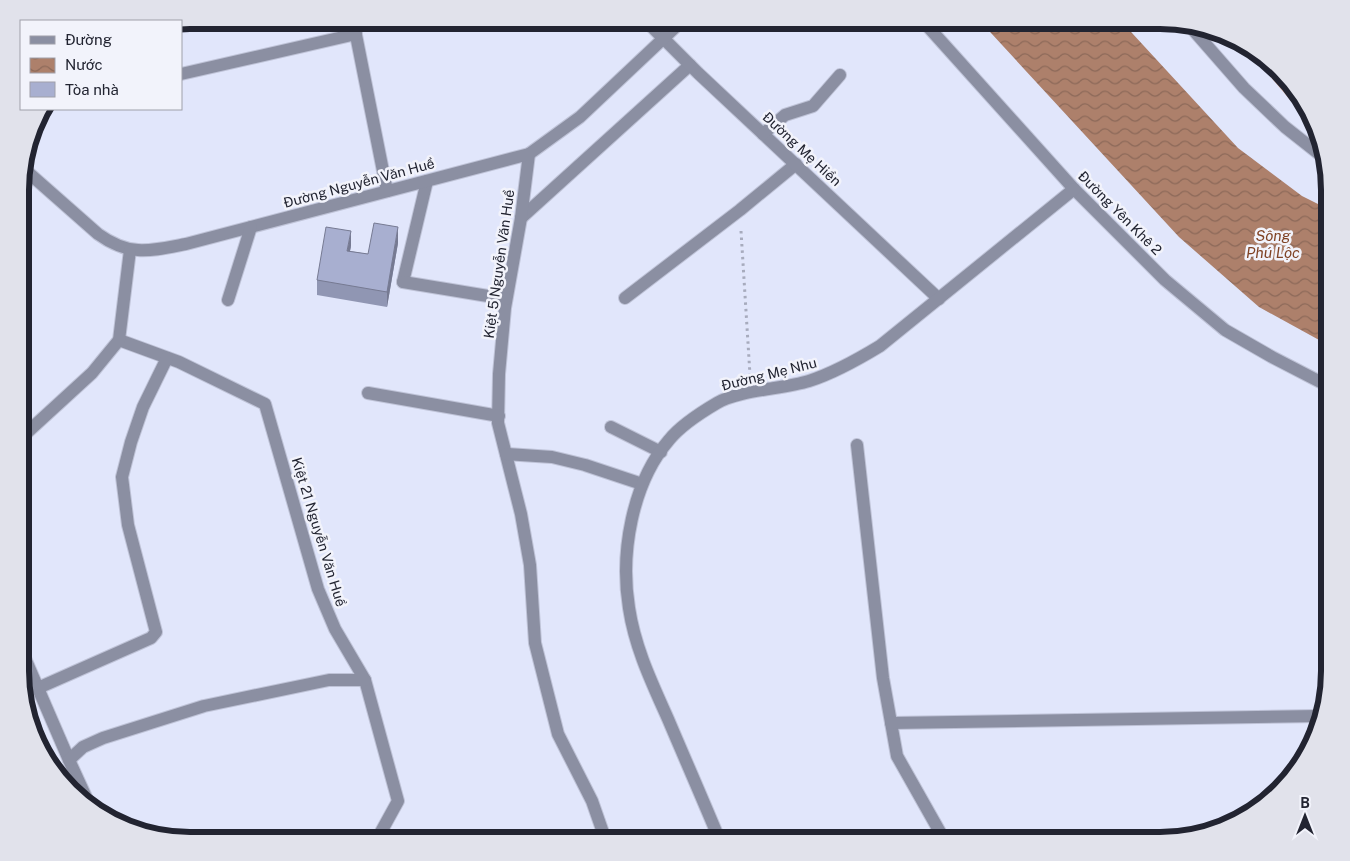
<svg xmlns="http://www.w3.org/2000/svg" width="1350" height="861" font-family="'Public Sans',sans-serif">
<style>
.garden{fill:#dbb09c}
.water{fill:url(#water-waves)}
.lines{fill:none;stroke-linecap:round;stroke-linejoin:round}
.lane-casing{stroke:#bfc3d7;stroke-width:14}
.street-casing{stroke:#bfc3d7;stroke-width:14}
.path{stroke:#a7abbd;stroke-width:3;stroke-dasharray:2.5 4;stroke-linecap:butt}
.lane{stroke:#8b8fa2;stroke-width:12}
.street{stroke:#8b8fa2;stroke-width:12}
.wall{fill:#9096b3}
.shaded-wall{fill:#767a92}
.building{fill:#a8afd0;stroke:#767a92}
.labels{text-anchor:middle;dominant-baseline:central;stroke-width:5;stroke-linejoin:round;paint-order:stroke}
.street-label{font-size:14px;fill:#222431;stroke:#f2f3fb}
.water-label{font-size:15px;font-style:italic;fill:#804325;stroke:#f2f3fb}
.rim{fill:none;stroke:#222431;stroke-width:6}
</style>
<defs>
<pattern id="water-waves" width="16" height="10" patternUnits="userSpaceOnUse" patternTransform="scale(1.25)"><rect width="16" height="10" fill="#ad806b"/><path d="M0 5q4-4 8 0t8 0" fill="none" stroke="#8c6959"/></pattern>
</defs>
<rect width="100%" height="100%" fill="#e1e6fb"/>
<!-- garden -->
<polygon class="garden" points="1242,43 1255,49 1307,105 1312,120 1302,114"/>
<!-- water -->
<polygon class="water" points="979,20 1120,20 1238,148 1302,196 1330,210 1330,346 1259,307 1179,237"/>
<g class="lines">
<!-- lane casing -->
<g class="lane-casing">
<g id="lane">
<polyline points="521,218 690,65"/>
<polyline points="403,282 427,181"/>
<polyline points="625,298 740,210 796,164"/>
<polyline points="857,445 883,678 897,756 945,841"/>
<polyline points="891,723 1318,716"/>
</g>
</g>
<!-- street casing -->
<g class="street-casing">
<g id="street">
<polyline points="353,20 387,191"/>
<polyline points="645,20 698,73 939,299"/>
<polyline points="922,20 1074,189 1165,280 1225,330 1272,357 1330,387"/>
<polyline points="1188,24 1244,88 1285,127 1323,157"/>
<polyline points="181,74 356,34"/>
<polyline points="763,134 785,115 813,106 840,75"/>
<polyline points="529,154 521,218 505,308 499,374 498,423 521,514 530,565 535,643 558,734 592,801 606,841"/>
<path d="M22 167 98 234C130 257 150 251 186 244L529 154 580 117 683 20"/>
<polyline points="403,282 506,299"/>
<polyline points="228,300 251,227"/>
<polyline points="119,340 179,362 265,404 318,589 335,629 365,680 398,801 376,841"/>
<polyline points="368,393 499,416"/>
<polyline points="611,427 661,452"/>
<polyline points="21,438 92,373 119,340 130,250"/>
<polyline points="506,454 552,457 585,465 642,484"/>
<polyline points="21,649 69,760 91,808"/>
<polyline points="38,688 151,638 156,632 128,525 122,477 131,442 143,407 167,358"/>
<polyline points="69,760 83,747 103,738 204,706 329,680 365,680"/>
<path d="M720 841C703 800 685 759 668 719 652 683 635 648 629 608 620 553 632 483 669 440 681 425 700 413 717 403 739 390 783 389 809 381 834 373 857 360 880 346L1074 189"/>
</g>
</g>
<!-- path -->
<polyline class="path" points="741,231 750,375"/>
<!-- lane -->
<use href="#lane" class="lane"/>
<!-- street -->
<use href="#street" class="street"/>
</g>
<!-- wall -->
<polygon class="wall" points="398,243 387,307 317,295 317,280 351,246 350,251 368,254"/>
<!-- shaded-wall -->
<g class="shaded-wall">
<polygon points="398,227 398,243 387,307 387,292"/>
<polygon points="351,231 351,246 347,266 347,251"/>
</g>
<!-- building -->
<polygon class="building" points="374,223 398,227 387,292 317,280 326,227 351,231 347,251 368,254"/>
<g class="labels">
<!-- street labels -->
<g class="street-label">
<text transform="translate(802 149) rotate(43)">Đường Mẹ Hiền</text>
<text transform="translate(359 183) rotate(-15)">Đường Nguyễn Văn Huề</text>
<text transform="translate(1120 213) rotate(45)">Đường Yên Khê 2</text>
<text transform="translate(499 264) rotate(-82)">Kiệt 5 Nguyễn Văn Huề</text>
<text transform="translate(769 374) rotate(-14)">Đường Mẹ Nhu</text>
<text transform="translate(319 532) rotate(73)">Kiệt 21 Nguyễn Văn Huề</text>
</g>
<!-- water labels -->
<g class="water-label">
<text x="1273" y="235">Sông<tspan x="1273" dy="17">Phú Lộc</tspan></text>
</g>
</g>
<!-- crop -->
<path d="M0 0H1350V861H0ZM190 29H1160A161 161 0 0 1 1321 190V671A161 161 0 0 1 1160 832H190A161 161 0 0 1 29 671V190A161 161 0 0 1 190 29Z" fill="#e1e2eb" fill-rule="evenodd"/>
<path class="rim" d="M190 29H1160A161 161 0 0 1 1321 190V671A161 161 0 0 1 1160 832H190A161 161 0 0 1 29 671V190A161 161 0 0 1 190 29Z"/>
<!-- legend -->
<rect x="20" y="20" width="162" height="90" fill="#f2f3fb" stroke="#9fa0aa"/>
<rect x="30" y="36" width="25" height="8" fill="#8b8fa2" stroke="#9fa0aa"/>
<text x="65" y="45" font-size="15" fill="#222431">Đường</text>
<rect x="30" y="58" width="25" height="15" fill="url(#water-waves)" stroke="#9fa0aa"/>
<text x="65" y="70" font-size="15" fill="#222431">Nước</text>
<rect x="30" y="82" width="25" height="15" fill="#a8afd0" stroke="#9fa0aa"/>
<text x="65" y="95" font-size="15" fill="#222431">Tòa nhà</text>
<!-- north arrow -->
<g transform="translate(1305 816)" stroke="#f2f3fb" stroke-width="4" paint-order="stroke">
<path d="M0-4L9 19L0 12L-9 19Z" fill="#222431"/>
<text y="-8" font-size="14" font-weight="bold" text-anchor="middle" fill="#222431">B</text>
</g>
</svg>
